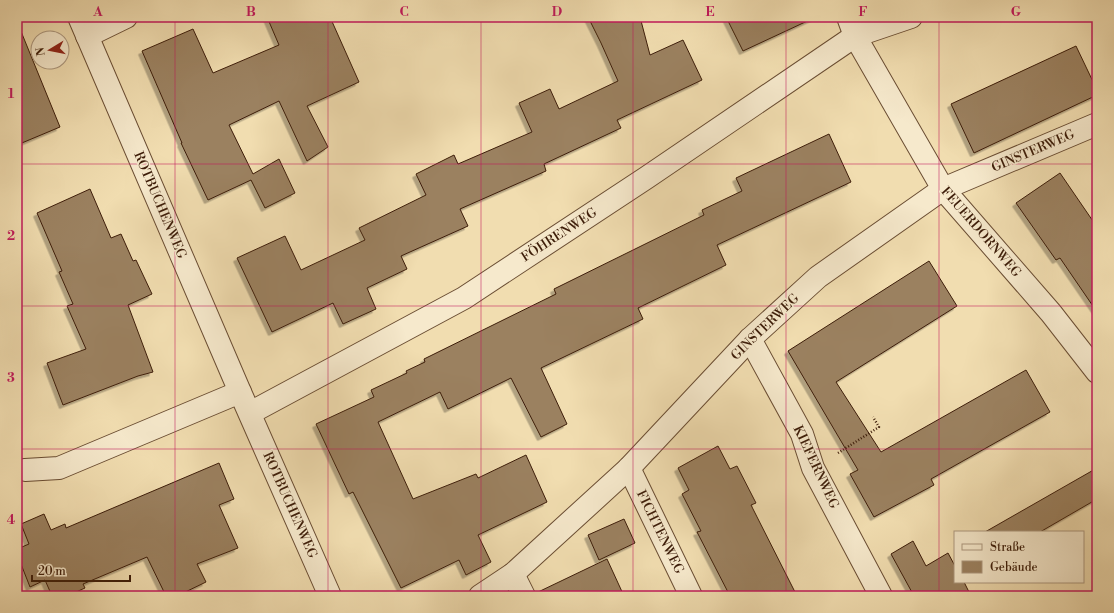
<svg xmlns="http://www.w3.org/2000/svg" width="1114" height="613" font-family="'Libre Bodoni',serif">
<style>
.building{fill:#9b8160;stroke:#3d1d09;filter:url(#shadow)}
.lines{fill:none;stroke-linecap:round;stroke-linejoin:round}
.minor-casing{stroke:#6a4d33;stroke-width:24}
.path{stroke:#3d1d09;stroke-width:2.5;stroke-dasharray:1 2;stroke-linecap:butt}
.minor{stroke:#f6e9cc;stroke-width:22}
.grid{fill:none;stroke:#c2185b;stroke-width:1;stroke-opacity:0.55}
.labels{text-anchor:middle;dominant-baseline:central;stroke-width:3;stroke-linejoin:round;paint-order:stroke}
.street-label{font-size:13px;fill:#3d1d09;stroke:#f6e9cc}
.neatline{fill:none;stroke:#c2185b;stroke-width:1.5}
.grid-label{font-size:13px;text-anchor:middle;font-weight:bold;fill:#c2185b}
</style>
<defs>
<filter id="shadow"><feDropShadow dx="-3.5" dy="3.5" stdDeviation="0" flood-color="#0004"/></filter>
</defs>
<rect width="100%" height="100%" fill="#f1ddb0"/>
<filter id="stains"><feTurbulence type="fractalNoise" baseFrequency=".005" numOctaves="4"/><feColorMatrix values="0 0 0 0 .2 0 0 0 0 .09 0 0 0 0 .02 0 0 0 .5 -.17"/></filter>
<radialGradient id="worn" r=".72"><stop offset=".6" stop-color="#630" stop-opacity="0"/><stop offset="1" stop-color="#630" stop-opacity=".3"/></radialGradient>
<!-- building -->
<g class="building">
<polygon points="267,17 330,17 359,82 307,106 328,147 307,161 279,101 229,125 253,174 279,159 295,193 265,208 251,180 208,200 181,143 182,143 142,51 193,29 213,73 279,45"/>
<polygon points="588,17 640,17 650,55 683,40 702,80 617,120 621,128 544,164 546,171 460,209 468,226 401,256 407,269 367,288 376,309 343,324 333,303 272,332 237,258 285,236 301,270 365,240 359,228 426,195 416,174 454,155 458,164 532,132 519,103 550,89 559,109 618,81 601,43"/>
<polygon points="726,17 816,17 743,51"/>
<polygon points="17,24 18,24 60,127 17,145"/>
<polygon points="1076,46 1097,90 1097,95 974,153 951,104"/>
<polygon points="829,134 851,182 717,245 726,265 638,308 643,319 541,368 567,424 541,437 511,378 448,409 440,392 378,422 413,499 476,474 478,478 526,455 547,502 478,535 491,562 466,575 459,560 401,588 353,492 349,494 316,424 374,397 371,390 407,373 406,371 425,362 424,359 556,294 554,289 704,215 702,210 742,191 736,178"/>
<polygon points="1060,173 1097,227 1097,312 1060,258 1056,260 1016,203"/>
<polygon points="90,189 111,238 121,234 133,261 136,260 152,294 128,305 153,372 138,376 63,405 47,363 86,349 67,306 73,304 59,272 62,271 37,213"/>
<polygon points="929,261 957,306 836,382 881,452 1026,370 1050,412 931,479 934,485 874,517 850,474 858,470 788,351"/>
<polygon points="718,446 730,469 737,466 756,503 751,505 797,596 730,596 697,532 701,531 682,494 689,490 678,468"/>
<polygon points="219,463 234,499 219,505 238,548 197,564 206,582 177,596 166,596 147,557 83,584 85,588 67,596 52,596 45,580 30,587 17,554 17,549 29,544 21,524 44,514 51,530 65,524 66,528"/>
<polygon points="1097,468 1097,499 1040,532 985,532"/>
<polygon points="624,519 635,543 599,560 588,535"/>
<polygon points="913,541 926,566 948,553 955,566 955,582 964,582 971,596 914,596 891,554"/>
<polygon points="607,559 624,596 536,596 536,593"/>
</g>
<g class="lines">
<!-- minor casing -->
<g class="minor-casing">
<g id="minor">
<polyline points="79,17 240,392 330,596"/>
<polyline points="848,17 855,36 943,189 1051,313 1097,372"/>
<polyline points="87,36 126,17"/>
<polyline points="750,339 802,434 813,468 881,596"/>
<polyline points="250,413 464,298 646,178 855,36 911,17"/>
<polyline points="629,468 691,596"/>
<polyline points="25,470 59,468 240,392"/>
<polyline points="513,574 524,596"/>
<polyline points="480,596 513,574 629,468 750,339 818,277 943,189 1097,124"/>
</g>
</g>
<!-- path -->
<polyline class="path" points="838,453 879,427 873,417"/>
<!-- minor -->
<use href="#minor" class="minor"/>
</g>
<!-- grid -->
<path class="grid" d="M175 17V596M328 17V596M481 17V596M633 17V596M786 17V596M939 17V596M17 164H1097M17 306H1097M17 449H1097"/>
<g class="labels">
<!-- street labels -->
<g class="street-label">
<text transform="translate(1033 151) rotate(-23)">GINSTERWEG</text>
<text transform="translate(160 205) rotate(67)">ROTBUCHENWEG</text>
<text transform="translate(981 232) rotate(49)">FEUERDORNWEG</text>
<text transform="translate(559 235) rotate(-33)">FÖHRENWEG</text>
<text transform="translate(765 327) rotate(-44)">GINSTERWEG</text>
<text transform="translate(816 467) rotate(65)">KIEFERNWEG</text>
<text transform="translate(290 505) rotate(66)">ROTBUCHENWEG</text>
<text transform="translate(660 532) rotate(64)">FICHTENWEG</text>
</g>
</g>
<!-- margin -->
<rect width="1114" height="613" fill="none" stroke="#f1ddb0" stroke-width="44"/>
<!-- legend -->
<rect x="954" y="531" width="130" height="52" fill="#f6e9cc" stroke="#ac977e"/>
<rect x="962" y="544" width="20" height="6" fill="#f6e9cc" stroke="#ac977e"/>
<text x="990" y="551" font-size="12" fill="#3d1d09">Straße</text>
<rect x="962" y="561" width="20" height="12" fill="#9b8160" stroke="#ac977e"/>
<text x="990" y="571" font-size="12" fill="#3d1d09">Gebäude</text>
<!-- north arrow -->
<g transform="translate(50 50) rotate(260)"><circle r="19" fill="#f6e9cc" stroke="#ac977e"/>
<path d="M0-3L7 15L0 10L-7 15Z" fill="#8f2418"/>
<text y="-6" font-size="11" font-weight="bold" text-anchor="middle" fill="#3d1d09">N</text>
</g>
<!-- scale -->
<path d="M32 575v6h98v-6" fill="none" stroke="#3d1d09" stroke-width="2"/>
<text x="38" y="575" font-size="12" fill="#3d1d09" stroke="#f6e9cc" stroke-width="3" paint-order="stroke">20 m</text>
<rect x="22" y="22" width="1070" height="569" class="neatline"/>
<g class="grid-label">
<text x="98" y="16">A</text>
<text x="251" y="16">B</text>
<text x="404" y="16">C</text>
<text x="557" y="16">D</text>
<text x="710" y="16">E</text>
<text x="863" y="16">F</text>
<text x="1016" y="16">G</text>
<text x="11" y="98">1</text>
<text x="11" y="240">2</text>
<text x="11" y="382">3</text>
<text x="11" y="524">4</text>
</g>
<rect width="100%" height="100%" filter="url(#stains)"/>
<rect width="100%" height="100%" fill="url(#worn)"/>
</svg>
